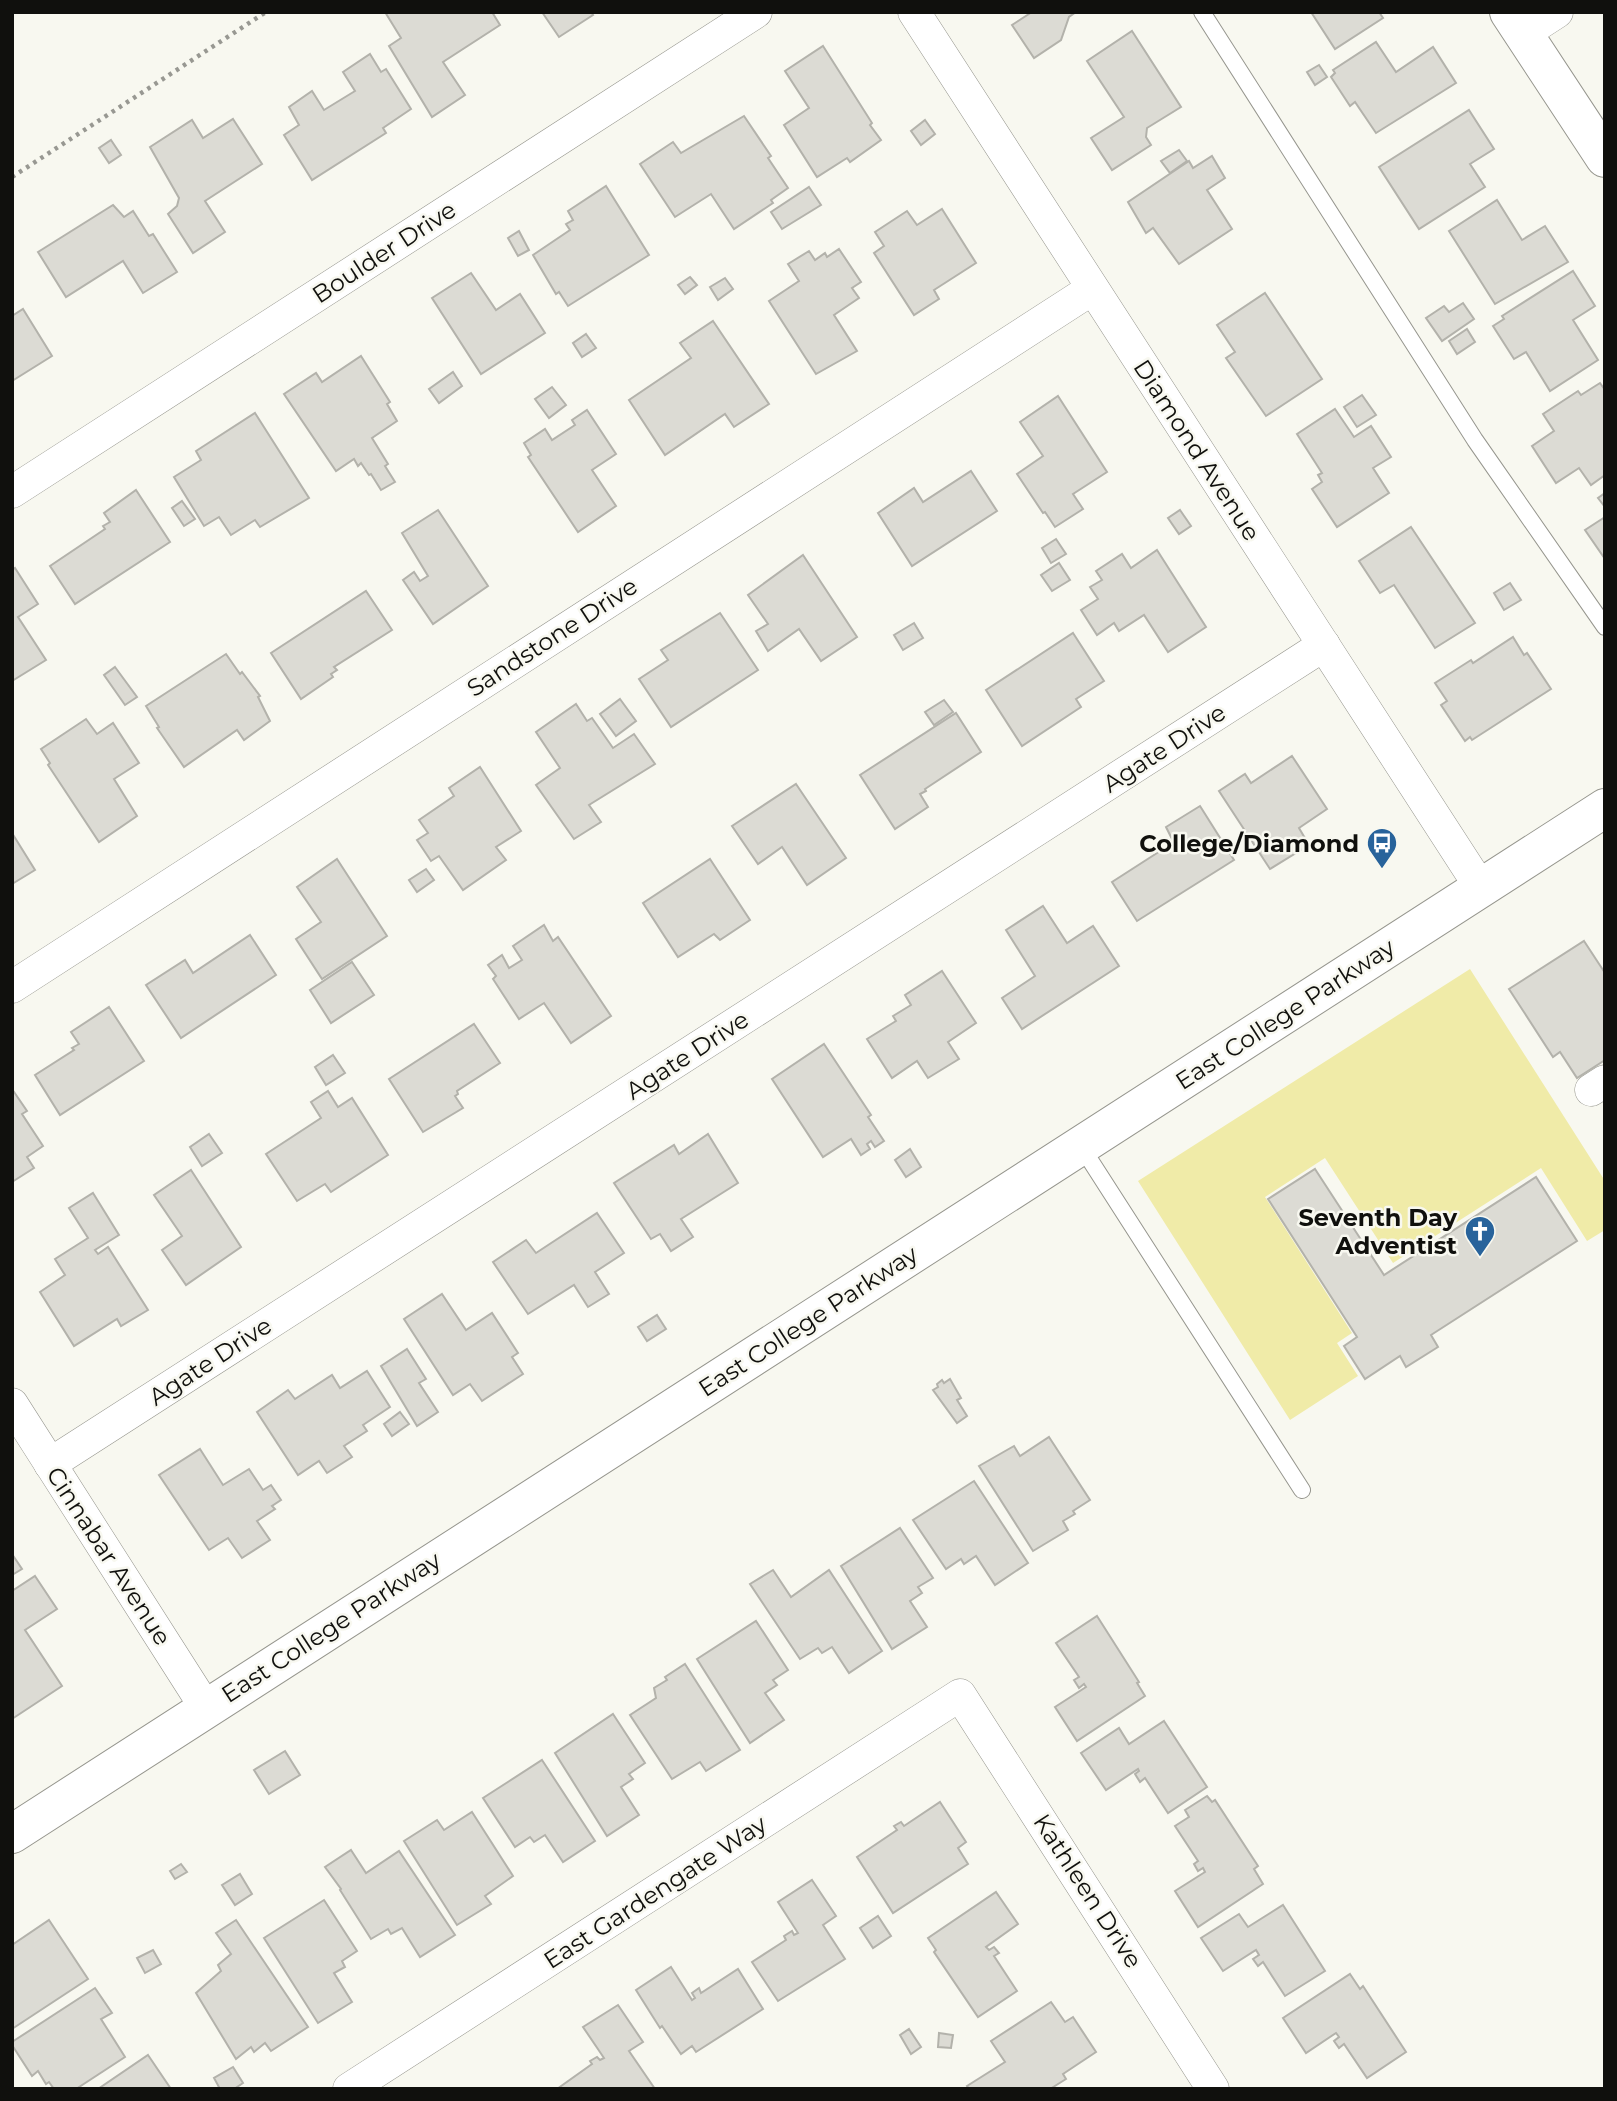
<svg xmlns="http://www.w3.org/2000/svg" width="1617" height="2101" font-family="Montserrat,sans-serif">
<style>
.green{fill:#f0eba8}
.building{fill:#dcdbd4;stroke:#b3b2ab;stroke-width:2}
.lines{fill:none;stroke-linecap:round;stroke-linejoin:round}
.lane-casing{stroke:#96968e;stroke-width:18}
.street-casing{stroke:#96968e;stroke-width:33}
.secondary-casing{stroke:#96968e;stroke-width:40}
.path{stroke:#989892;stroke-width:4.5;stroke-dasharray:3.5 5;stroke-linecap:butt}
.lane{stroke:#fff;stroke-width:16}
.street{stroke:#fff;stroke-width:32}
.secondary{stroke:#fff;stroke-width:38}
.labels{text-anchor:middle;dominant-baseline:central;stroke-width:5;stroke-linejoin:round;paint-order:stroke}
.street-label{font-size:24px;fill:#10100d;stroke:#f8f8f0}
.poi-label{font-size:24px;font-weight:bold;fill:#10100d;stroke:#f8f8f0;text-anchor:end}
</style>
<rect width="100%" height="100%" fill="#f8f8f0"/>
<!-- green -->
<polygon class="green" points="1470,969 1605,1181 1605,1230 1587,1241 1541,1168 1393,1263 1325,1158 1265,1197 1352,1333 1337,1343 1358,1376 1290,1420 1138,1181"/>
<!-- building -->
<g class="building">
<polygon points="385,12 492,12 500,25 443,62 465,95 432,117 389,46 401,38"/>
<polygon points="542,12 591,12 593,15 559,37"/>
<polygon points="1032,12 1076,12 1069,17 1061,40 1034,58 1012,25"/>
<polygon points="1311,12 1379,12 1383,18 1335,49"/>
<polygon points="1132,31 1181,107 1147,128 1146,137 1151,145 1112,170 1091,138 1124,117 1087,61"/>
<polygon points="1376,42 1396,72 1433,47 1456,83 1376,133 1355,102 1350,106 1331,77 1335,73 1333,70"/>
<polygon points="823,46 872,123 870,125 881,140 850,162 847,158 817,177 784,125 809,108 785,71"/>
<polygon points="370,54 381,72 386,69 411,109 383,128 386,133 312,180 284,135 299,125 289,107 312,91 324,110 355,91 343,72"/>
<polygon points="1319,65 1327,77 1315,85 1307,72"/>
<polygon points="1469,110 1494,149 1470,164 1485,187 1419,229 1379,167"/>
<polygon points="744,116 771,156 768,158 788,188 771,200 773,203 734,229 711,194 675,217 640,164 673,142 681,153"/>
<polygon points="233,119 262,164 205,201 225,232 193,253 168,214 177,206 179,198 150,147 192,120 203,138"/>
<polygon points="925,120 935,134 921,145 911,131"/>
<polygon points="111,140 121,155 109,163 99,148"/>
<polygon points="1179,150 1187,161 1170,173 1161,161"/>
<polygon points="1212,156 1225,178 1207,190 1232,229 1179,264 1153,228 1146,233 1128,202 1189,161 1193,168"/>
<polygon points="606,186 649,255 568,306 559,292 556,294 533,255 570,230 566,224 573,220 568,211"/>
<polygon points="809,187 821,205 782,229 771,212"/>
<polygon points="1497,200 1522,240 1545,226 1568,262 1495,304 1449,231"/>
<polygon points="113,205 124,217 133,211 149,236 153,234 177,272 143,293 123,261 66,297 38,252"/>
<polygon points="942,209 976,263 934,290 939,299 914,315 874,253 884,246 875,232 907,211 917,225"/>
<polygon points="519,231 529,250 518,256 508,238"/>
<polygon points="839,249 861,282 852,288 859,298 834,315 857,351 816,374 769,301 799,281 788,264 809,251 815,260 825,253 827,257"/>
<polygon points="1573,271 1595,306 1573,320 1598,360 1550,391 1526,352 1514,359 1493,326 1504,319 1502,316"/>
<polygon points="471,273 496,310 520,294 545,333 481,374 432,298"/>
<polygon points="690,277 697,285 685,294 678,285"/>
<polygon points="725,278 733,289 718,300 710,287"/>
<polygon points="1265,293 1322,379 1266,416 1226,358 1235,352 1217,325"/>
<polygon points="1463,303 1474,319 1442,341 1426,318 1444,306 1449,312"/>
<polygon points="23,309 52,356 12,381 12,316"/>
<polygon points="713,321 769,404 734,427 725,414 665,455 629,400 691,358 680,343"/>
<polygon points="1467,329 1475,342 1457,354 1449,341"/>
<polygon points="586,334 596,348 582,357 573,343"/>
<polygon points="361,356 390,402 387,404 397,421 372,438 388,464 385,466 395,482 381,490 371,474 369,475 361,463 358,466 354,459 336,471 284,394 316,373 322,382"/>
<polygon points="453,372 462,386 439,403 429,389"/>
<polygon points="1600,383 1605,390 1605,475 1591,485 1579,468 1556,483 1532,446 1554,431 1543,414 1578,391 1581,395"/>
<polygon points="552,387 566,405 549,418 535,399"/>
<polygon points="1362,395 1376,415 1357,427 1344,407"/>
<polygon points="1058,396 1107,472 1073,494 1083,509 1055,527 1045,512 1043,513 1017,474 1043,456 1020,422"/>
<polygon points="1335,409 1354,437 1371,426 1391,457 1373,468 1389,493 1337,527 1312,489 1322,482 1318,475 1322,473 1297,434"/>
<polygon points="587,410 616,454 592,470 616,506 578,532 528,457 531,455 524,443 545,429 552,440 575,425 572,420"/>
<polygon points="255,413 309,498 260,527 255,520 231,535 219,517 204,526 174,477 201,460 196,451"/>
<polygon points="971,471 997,511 912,566 878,513 914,488 923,502"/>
<polygon points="136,490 170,542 75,604 50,566 105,529 103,526 110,522 104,513"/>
<polygon points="1605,493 1605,507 1598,498"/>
<polygon points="182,501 195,519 184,526 172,508"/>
<polygon points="438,510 488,586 433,624 403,580 414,572 420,581 428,576 402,533"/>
<polygon points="1180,510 1191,526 1179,534 1168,518"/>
<polygon points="1605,517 1605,559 1585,530"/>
<polygon points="1411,527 1475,623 1435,648 1394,585 1380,593 1359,561"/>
<polygon points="1056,539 1066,554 1051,563 1042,548"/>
<polygon points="1157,550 1206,627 1168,652 1144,615 1119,631 1114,623 1097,635 1081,610 1098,599 1090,587 1102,580 1096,571 1122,554 1131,568"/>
<polygon points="803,555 857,637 821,661 799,629 768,651 756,631 768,624 748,595"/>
<polygon points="1059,563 1070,580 1052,591 1041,575"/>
<polygon points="15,568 38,604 18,617 46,660 12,681 12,570"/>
<polygon points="1510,583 1521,600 1504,610 1494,593"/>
<polygon points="366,591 392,630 334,667 337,670 331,674 333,677 301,699 271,653"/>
<polygon points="720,613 758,670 671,727 639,679 668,660 661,650"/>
<polygon points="914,623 923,638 903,650 894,635"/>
<polygon points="1073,633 1104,681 1076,699 1081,707 1022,746 986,690"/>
<polygon points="1513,637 1524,655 1527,653 1551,689 1472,740 1470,737 1465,741 1441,705 1447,701 1435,683 1471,660 1473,663"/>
<polygon points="226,654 240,674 242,672 260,696 258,697 270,721 244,740 237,730 184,767 157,728 159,727 146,706"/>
<polygon points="115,667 137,697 125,705 104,675"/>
<polygon points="620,699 636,721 616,736 600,714"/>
<polygon points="944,700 953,712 934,725 925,712"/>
<polygon points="576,704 587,721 592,718 613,748 634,734 655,764 589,805 601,822 574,839 536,785 560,768 536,732"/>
<polygon points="956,713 981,752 925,789 926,791 920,794 928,807 895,829 860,775"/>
<polygon points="86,719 97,734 113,723 139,763 114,779 137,816 99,842 48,765 50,763 41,749"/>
<polygon points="1292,756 1327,809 1299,828 1309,845 1270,869 1219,791 1245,774 1251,783"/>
<polygon points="480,767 521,831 496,847 506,860 463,890 439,856 431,861 417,840 428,833 419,820 454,796 449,788"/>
<polygon points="796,784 846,858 807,885 782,847 758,864 732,826"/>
<polygon points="1200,806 1234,860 1137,921 1112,882 1171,844 1169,841 1172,839 1166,827"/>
<polygon points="12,833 35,870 12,884"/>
<polygon points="337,859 387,936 322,979 296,939 321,922 297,887"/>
<polygon points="710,859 750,920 720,940 714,934 678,957 643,903"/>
<polygon points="426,869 434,880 417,892 409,880"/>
<polygon points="1043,906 1067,943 1093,926 1119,966 1022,1029 1002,998 1035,976 1006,930"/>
<polygon points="544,925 553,941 558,937 611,1016 571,1043 544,1003 519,1019 493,979 496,976 488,965 502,955 509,968 522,960 513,946"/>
<polygon points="250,935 276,975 181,1038 146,985 185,960 193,973"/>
<polygon points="1584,941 1605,973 1605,1060 1577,1078 1560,1052 1553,1057 1509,989"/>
<polygon points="352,962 374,995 331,1023 310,990"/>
<polygon points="942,971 976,1023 948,1042 959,1059 928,1078 917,1061 892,1078 867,1039 896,1021 893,1016 911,1005 905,995"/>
<polygon points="109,1007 144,1061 60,1115 35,1075 74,1050 72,1048 79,1044 71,1032"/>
<polygon points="474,1024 500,1063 457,1091 458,1094 455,1096 463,1108 423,1132 389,1079"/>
<polygon points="824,1044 871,1115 868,1117 884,1141 875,1147 871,1141 867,1144 870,1149 861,1155 851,1139 823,1157 772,1079"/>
<polygon points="333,1055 345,1073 326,1085 315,1067"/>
<polygon points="12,1089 27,1111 22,1114 43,1146 27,1157 34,1168 12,1182"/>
<polygon points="328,1091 338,1107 352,1098 388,1155 331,1192 325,1184 297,1201 266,1154 321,1118 311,1102"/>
<polygon points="209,1134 222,1153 202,1166 190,1147"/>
<polygon points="708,1134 738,1183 681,1219 693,1237 671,1251 660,1234 651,1239 614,1183 674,1145 679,1154"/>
<polygon points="910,1149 921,1167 906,1177 895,1160"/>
<polygon points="1315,1169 1384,1275 1536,1177 1577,1241 1431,1335 1438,1347 1406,1367 1400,1356 1365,1379 1344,1346 1357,1337 1268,1199"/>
<polygon points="191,1170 241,1247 186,1285 162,1250 182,1236 154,1195"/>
<polygon points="93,1193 119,1235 95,1250 98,1254 108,1247 148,1310 121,1326 117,1319 74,1346 40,1292 65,1275 55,1259 88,1238 69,1208"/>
<polygon points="597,1213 624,1253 595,1272 609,1294 588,1307 574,1285 528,1314 493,1262 526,1240 536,1253"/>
<polygon points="442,1294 466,1330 492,1313 518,1353 512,1357 523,1374 482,1401 470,1384 453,1395 404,1319"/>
<polygon points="657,1315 666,1329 647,1341 638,1327"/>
<polygon points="407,1349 426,1379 419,1383 438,1412 417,1426 381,1366"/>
<polygon points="367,1371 390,1407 363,1425 367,1431 344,1446 352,1457 327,1473 319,1461 298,1475 257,1412 288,1390 295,1399 332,1375 340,1388"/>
<polygon points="950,1379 961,1398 957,1400 967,1416 957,1423 933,1390 938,1387 937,1384 942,1380 944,1383"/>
<polygon points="400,1412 409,1424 392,1436 384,1424"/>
<polygon points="1049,1437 1090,1500 1073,1511 1075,1514 1063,1521 1068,1530 1033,1551 979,1466 1014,1446 1020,1456"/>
<polygon points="200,1449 223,1485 249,1469 263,1490 271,1485 281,1500 272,1506 275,1509 257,1521 270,1540 242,1558 228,1538 209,1550 159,1475"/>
<polygon points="974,1481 1028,1563 995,1585 976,1556 964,1564 961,1559 946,1569 913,1520"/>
<polygon points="900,1528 933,1578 918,1587 922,1593 910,1601 927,1627 892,1649 841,1566"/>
<polygon points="12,1554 22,1569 12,1575"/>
<polygon points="773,1570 791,1597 829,1570 882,1651 849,1673 832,1647 822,1653 818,1648 800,1659 750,1584"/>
<polygon points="35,1576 57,1609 25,1630 62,1686 12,1719 12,1591"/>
<polygon points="1097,1616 1139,1682 1137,1683 1145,1696 1077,1741 1055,1707 1086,1687 1084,1684 1079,1688 1074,1680 1079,1677 1056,1643"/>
<polygon points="756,1621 788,1670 773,1680 777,1685 765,1693 784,1720 750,1743 697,1659"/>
<polygon points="685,1664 740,1750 706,1771 700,1762 672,1779 630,1715 656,1698 654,1688 667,1680 665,1677"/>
<polygon points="613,1714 645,1763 629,1774 633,1779 621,1787 639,1815 607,1836 555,1753"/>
<polygon points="1164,1721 1207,1787 1168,1813 1145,1778 1140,1782 1135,1774 1139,1771 1138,1769 1106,1790 1081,1753 1119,1728 1129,1744"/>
<polygon points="285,1751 300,1775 269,1794 254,1770"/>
<polygon points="542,1760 595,1841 563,1862 545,1835 534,1842 530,1837 515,1847 483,1798"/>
<polygon points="1207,1796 1212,1802 1215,1800 1258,1866 1254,1869 1263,1884 1198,1927 1175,1891 1205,1872 1203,1868 1198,1871 1194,1864 1198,1861 1175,1826 1189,1817 1185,1810"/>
<polygon points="940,1802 966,1842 958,1848 968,1864 893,1913 857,1857 897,1830 894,1826 901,1822 904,1826"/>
<polygon points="472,1812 513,1876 485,1896 491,1904 457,1925 404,1841 437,1820 444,1830"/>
<polygon points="351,1850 366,1873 399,1851 455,1935 420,1957 402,1928 391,1934 388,1929 371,1939 340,1890 341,1889 325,1867"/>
<polygon points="181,1864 187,1872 175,1879 170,1871"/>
<polygon points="240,1874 252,1894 235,1905 222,1885"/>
<polygon points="812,1880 836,1916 823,1925 845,1959 778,2001 752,1962 786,1940 784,1936 792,1931 794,1935 798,1933 778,1902"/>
<polygon points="996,1892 1018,1924 986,1947 989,1950 994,1947 999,1953 994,1956 1017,1991 978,2017 934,1952 936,1950 928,1938"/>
<polygon points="324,1900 357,1951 342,1961 345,1967 334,1973 352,2002 318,2023 264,1938"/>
<polygon points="1283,1905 1325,1971 1285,1996 1263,1962 1258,1966 1253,1959 1259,1955 1256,1950 1223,1971 1201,1938 1239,1914 1248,1927"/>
<polygon points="878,1916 891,1936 873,1948 860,1928"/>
<polygon points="49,1920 88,1979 12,2029 12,1945"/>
<polygon points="236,1920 308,2027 271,2051 265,2043 254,2052 251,2047 236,2059 196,1993 221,1971 218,1965 231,1954 216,1933"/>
<polygon points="153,1950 161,1964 145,1973 137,1958"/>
<polygon points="671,1967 692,2000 695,1998 692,1993 699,1988 701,1993 738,1969 763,2009 696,2052 692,2046 681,2054 662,2026 660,2028 636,1990"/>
<polygon points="1350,1974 1360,1989 1363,1986 1406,2052 1367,2078 1344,2044 1339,2048 1334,2041 1339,2037 1336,2033 1306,2053 1283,2018"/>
<polygon points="95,1988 112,2013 101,2019 125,2057 76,2089 54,2089 49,2082 46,2084 38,2071 32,2076 12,2045 12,2042"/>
<polygon points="1051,2002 1065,2022 1073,2017 1096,2052 1063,2074 1066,2079 1050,2089 969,2089 967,2086 1005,2062 991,2041"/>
<polygon points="618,2005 643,2042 629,2051 655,2089 557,2089 592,2064 590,2061 597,2057 600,2060 604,2058 583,2027"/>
<polygon points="909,2029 921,2047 911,2054 900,2035"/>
<polygon points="939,2033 953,2035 951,2048 938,2047"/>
<polygon points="148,2055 171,2089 98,2089"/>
<polygon points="233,2067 243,2083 234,2089 220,2089 214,2078"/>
</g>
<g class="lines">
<!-- lane casing -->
<g class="lane-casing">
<g id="lane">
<polyline points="1202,12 1475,440 1605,627"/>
<polyline points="1081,1146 1302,1490"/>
</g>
</g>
<!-- street casing -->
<g class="street-casing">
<g id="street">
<polyline points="914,12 1481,888"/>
<polyline points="1523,34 1557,12"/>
<polyline points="12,492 756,12"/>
<polyline points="12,987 1092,289"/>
<polyline points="1591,1090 1605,1081"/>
<polyline points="12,1404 206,1708"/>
<polyline points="50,1464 1324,645"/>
<polyline points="349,2089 960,1695 1213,2089"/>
</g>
</g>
<!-- secondary casing -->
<g class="secondary-casing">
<g id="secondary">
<polyline points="1509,12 1605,158"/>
<polyline points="12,1834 1605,808"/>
</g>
</g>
<!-- path -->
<polyline class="path" points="12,177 266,12"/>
<!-- lane -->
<use href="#lane" class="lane"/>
<!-- street -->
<use href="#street" class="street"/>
<!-- secondary -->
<use href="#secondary" class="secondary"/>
</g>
<!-- icons -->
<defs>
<g id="bus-pin" transform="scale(1.575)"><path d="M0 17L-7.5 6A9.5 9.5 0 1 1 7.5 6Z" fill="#28639b" stroke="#f8f8f0"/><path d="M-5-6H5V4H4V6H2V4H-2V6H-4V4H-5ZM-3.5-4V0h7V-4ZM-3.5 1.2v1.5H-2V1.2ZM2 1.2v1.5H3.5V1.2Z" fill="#fff"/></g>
<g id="church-pin" transform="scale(1.575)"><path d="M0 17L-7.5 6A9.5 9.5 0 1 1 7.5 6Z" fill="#28639b" stroke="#f8f8f0"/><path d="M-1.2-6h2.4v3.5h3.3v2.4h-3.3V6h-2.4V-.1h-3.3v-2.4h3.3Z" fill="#fff"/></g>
</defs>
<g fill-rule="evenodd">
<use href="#bus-pin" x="1382" y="843"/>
<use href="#church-pin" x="1480" y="1231"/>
</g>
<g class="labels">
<!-- street labels -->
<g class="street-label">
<text transform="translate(384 252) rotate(-33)">Boulder Drive</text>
<text transform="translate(1197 450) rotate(57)">Diamond Avenue</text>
<text transform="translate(552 637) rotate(-33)">Sandstone Drive</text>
<text transform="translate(1164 748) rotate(-33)">Agate Drive</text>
<text transform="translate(1285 1014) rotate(-33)">East College Parkway</text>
<text transform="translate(687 1055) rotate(-33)">Agate Drive</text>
<text transform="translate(808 1321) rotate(-33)">East College Parkway</text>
<text transform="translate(210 1361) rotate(-33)">Agate Drive</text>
<text transform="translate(109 1556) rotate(57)">Cinnabar Avenue</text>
<text transform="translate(331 1627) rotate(-33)">East College Parkway</text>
<text transform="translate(1088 1891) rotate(57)">Kathleen Drive</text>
<text transform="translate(655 1892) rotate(-33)">East Gardengate Way</text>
</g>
<!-- poi labels -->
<g class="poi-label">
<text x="1359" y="843">College/Diamond</text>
<text x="1457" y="1217">Seventh Day<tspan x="1457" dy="28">Adventist</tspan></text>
</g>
</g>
<!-- border -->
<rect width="1617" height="2101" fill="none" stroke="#10100d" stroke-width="28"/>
</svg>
